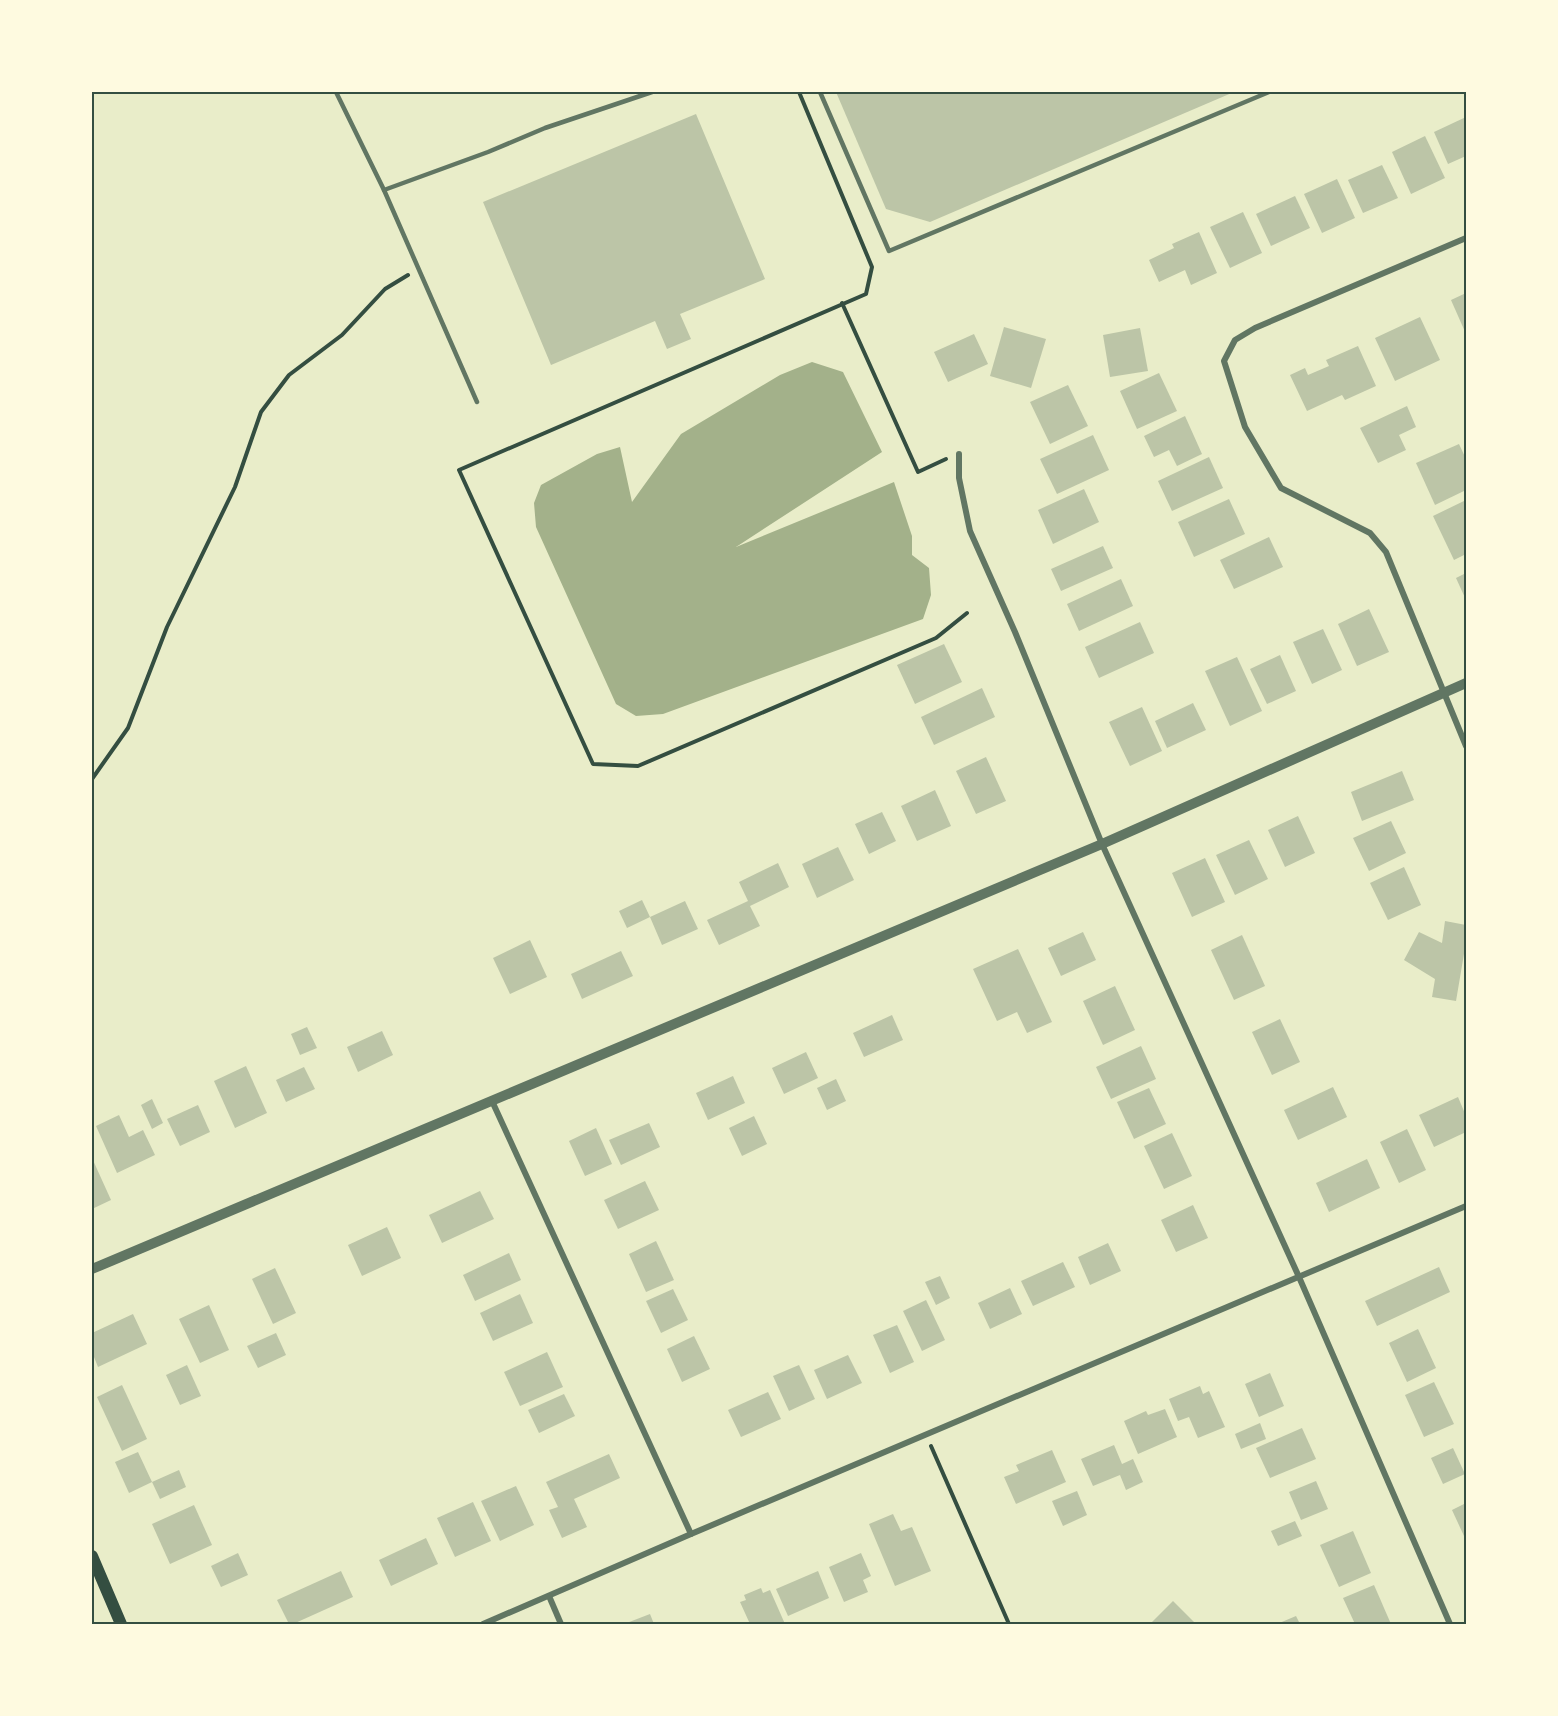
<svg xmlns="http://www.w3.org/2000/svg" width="1558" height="1716" font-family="Poppins,sans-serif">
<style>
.water{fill:#a3b18a}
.building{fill:#bcc5a7}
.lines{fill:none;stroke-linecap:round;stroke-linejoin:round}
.path{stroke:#344e41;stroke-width:4}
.service{stroke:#617663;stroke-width:4.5}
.minor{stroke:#617663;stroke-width:6}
.tertiary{stroke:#617663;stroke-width:10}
.secondary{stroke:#344e41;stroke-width:12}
.neatline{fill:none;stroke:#344e41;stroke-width:2}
</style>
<rect width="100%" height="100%" fill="#e9edc9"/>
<!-- water -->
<polygon class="water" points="812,362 843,372 882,452 736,547 894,482 912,536 912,555 929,568 931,595 923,619 663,714 636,716 616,704 536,527 534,503 541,485 597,454 620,447 632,502 681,434 780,375"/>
<!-- building -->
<g class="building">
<polygon points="836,92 1234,92 930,222 886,209"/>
<polygon points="696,114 765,279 680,314 691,339 667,349 655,321 551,365 483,202"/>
<polygon points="1466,117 1466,156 1448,164 1434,132"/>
<polygon points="1425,136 1445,178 1411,194 1392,152"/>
<polygon points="1382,165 1398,198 1363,213 1348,180"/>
<polygon points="1337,179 1355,218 1322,233 1304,194"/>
<polygon points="1295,196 1310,228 1271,246 1256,214"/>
<polygon points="1243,212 1262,253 1230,268 1210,227"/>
<polygon points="1199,232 1217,273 1191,285 1185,270 1159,282 1149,260 1174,248 1172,244"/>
<polygon points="1466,293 1466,334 1451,300"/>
<polygon points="1420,317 1440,360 1395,381 1375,338"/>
<polygon points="1004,327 1046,339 1031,388 990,376"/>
<polygon points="1140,328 1148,371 1110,377 1103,335"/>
<polygon points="974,334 988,364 948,382 934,352"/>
<polygon points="1358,346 1376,386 1345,400 1342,395 1307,411 1290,375 1305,368 1308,375 1329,366 1326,360"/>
<polygon points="1159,373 1177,411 1137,429 1120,391"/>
<polygon points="1068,385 1088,426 1050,444 1030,402"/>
<polygon points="1407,406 1416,427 1399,435 1406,450 1378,463 1360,428"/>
<polygon points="1185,416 1202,454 1177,466 1169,450 1154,457 1144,436"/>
<polygon points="1093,435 1109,470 1057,494 1040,459"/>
<polygon points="1459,444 1466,459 1466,490 1435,505 1416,463"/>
<polygon points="1209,457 1223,488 1172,511 1158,481"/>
<polygon points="1084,489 1099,522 1053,544 1038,510"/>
<polygon points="1229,499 1245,534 1194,557 1178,522"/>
<polygon points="1466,500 1466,554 1454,560 1433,516"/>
<polygon points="1269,537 1283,567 1234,589 1220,560"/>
<polygon points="1103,546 1113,568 1061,591 1051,569"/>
<polygon points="1466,573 1466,600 1456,578"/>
<polygon points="1121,579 1133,606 1079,631 1067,604"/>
<polygon points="1369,609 1389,652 1357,666 1338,624"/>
<polygon points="1140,622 1154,653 1099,678 1085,647"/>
<polygon points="1323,629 1342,670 1312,684 1293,642"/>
<polygon points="944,644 962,682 915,704 897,665"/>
<polygon points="1280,655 1296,691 1267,704 1250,669"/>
<polygon points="1237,657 1262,711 1230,726 1205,671"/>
<polygon points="982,688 995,717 934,745 921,717"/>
<polygon points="1193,703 1206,730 1167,748 1155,721"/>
<polygon points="1142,707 1162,751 1130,766 1109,722"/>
<polygon points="986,757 1006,801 976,814 956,771"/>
<polygon points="1402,771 1414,800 1362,821 1351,792"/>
<polygon points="935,790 951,826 917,841 901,806"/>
<polygon points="882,812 896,841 869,854 855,824"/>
<polygon points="1298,816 1315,853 1285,867 1268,830"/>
<polygon points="1391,821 1406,853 1369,871 1353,838"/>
<polygon points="1249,840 1268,879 1235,895 1216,855"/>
<polygon points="838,847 854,880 817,898 802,864"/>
<polygon points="1205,858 1225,902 1192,917 1172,873"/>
<polygon points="778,863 789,887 750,906 760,926 719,945 707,920 748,901 739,882"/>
<polygon points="1404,867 1421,905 1388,920 1370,883"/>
<polygon points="642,900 650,917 685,901 698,929 662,945 650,917 627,928 619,911"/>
<polygon points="1445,921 1466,925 1466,942 1456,1001 1432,997 1435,979 1404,960 1419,932 1442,943"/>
<polygon points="1083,932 1096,960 1061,976 1048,948"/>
<polygon points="1242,935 1265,986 1234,1000 1211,950"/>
<polygon points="530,940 547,977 510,994 493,958"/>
<polygon points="1018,949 1052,1022 1027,1033 1017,1012 997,1021 973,969"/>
<polygon points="621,951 633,976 582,999 571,974"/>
<polygon points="1115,986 1135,1030 1103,1045 1083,1001"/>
<polygon points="892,1015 903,1040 864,1057 853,1033"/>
<polygon points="1280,1019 1300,1062 1272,1075 1252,1032"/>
<polygon points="307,1027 317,1048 300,1055 291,1034"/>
<polygon points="382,1031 393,1055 358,1072 347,1047"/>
<polygon points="1141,1046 1156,1079 1111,1099 1096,1067"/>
<polygon points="806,1052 818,1078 784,1094 772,1068"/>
<polygon points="246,1066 267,1113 235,1128 214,1081"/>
<polygon points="304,1067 315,1089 286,1102 276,1080"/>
<polygon points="733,1076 745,1103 708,1120 696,1093"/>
<polygon points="836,1079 846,1101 827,1110 817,1088"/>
<polygon points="1333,1087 1347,1117 1298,1140 1284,1110"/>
<polygon points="1149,1088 1166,1124 1134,1139 1117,1102"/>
<polygon points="1458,1097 1466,1116 1466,1132 1434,1147 1419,1115"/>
<polygon points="152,1099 163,1123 152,1129 141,1105"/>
<polygon points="198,1105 210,1132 180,1146 167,1119"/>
<polygon points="119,1115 129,1137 143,1130 155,1155 117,1173 96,1126"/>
<polygon points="754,1116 767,1144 742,1156 729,1128"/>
<polygon points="649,1123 660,1147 621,1165 609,1140"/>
<polygon points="596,1128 612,1164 585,1176 569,1141"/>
<polygon points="1407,1129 1426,1170 1399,1183 1380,1142"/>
<polygon points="1172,1133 1192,1176 1164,1189 1144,1146"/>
<polygon points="92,1158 111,1200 92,1209"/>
<polygon points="1367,1159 1380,1188 1329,1212 1316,1183"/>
<polygon points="645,1181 659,1210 618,1229 604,1200"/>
<polygon points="480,1191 494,1219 442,1243 429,1215"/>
<polygon points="1193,1205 1208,1238 1176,1252 1161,1220"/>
<polygon points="387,1227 401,1258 362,1276 348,1245"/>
<polygon points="656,1241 674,1280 646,1292 629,1254"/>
<polygon points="1108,1243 1121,1271 1090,1285 1078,1257"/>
<polygon points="509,1253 521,1280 475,1301 463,1275"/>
<polygon points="1063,1262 1075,1287 1033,1306 1021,1281"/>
<polygon points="1439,1267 1450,1292 1377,1326 1365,1301"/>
<polygon points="275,1268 296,1313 273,1324 252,1279"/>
<polygon points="940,1276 950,1298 936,1305 925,1282"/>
<polygon points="1010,1288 1022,1314 990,1329 978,1303"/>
<polygon points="673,1289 688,1320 661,1333 646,1301"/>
<polygon points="520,1294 533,1323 493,1341 480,1313"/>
<polygon points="926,1300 945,1340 922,1351 903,1311"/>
<polygon points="209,1305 229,1350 200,1363 179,1319"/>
<polygon points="133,1314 147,1344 98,1367 92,1352 92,1333"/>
<polygon points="897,1325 914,1362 890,1373 873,1335"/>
<polygon points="1418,1329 1436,1368 1407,1382 1389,1343"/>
<polygon points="276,1333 286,1355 258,1368 247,1346"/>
<polygon points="694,1336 710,1369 682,1382 667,1349"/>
<polygon points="547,1352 563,1387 520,1406 504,1372"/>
<polygon points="848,1355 862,1383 827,1399 814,1370"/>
<polygon points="187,1365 201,1396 180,1405 166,1375"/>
<polygon points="799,1365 815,1399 789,1411 773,1376"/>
<polygon points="1270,1373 1284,1406 1259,1417 1245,1384"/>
<polygon points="1434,1382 1454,1424 1424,1437 1405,1395"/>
<polygon points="122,1385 147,1439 122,1451 97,1397"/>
<polygon points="1200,1386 1203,1394 1209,1391 1225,1427 1198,1438 1189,1417 1178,1421 1169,1399"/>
<polygon points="768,1392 781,1419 741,1437 728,1410"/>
<polygon points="564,1394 575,1416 539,1433 528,1410"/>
<polygon points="1165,1409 1177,1437 1138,1454 1124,1421 1146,1411 1148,1415"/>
<polygon points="1260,1423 1266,1439 1241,1449 1235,1434"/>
<polygon points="1302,1428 1316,1459 1270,1478 1256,1448"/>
<polygon points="1114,1445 1122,1464 1133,1459 1143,1482 1126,1490 1120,1475 1093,1486 1081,1459"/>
<polygon points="1453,1448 1465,1474 1443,1484 1431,1458"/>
<polygon points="1052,1450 1066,1482 1016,1504 1004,1477 1019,1471 1016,1465"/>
<polygon points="138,1452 152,1482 129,1493 115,1462"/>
<polygon points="609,1454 620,1478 574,1499 587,1527 562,1538 549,1510 558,1507 546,1482"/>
<polygon points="179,1470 186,1487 160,1499 152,1482"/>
<polygon points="1316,1481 1328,1509 1301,1520 1289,1492"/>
<polygon points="516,1486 534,1525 500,1541 481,1501"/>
<polygon points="1077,1491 1087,1515 1063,1526 1052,1501"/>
<polygon points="473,1502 491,1541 455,1557 437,1518"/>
<polygon points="1466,1503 1466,1535 1464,1536 1452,1510"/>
<polygon points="194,1505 212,1545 170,1564 152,1524"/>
<polygon points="893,1514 901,1531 912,1527 931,1571 895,1586 869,1524"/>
<polygon points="1295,1521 1302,1536 1278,1546 1271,1531"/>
<polygon points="1353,1531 1371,1573 1339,1587 1320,1545"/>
<polygon points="426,1538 438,1564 391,1586 379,1560"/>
<polygon points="238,1553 248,1575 221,1587 211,1566"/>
<polygon points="861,1553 871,1576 863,1580 868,1592 844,1602 829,1567"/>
<polygon points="341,1571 353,1597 293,1624 289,1624 277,1600"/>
<polygon points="818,1571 829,1598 788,1616 776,1589"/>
<polygon points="1374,1585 1391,1624 1355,1624 1343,1598"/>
<polygon points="761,1588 763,1593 770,1590 785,1624 750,1624 740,1602 746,1600 744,1595"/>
<polygon points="1173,1601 1195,1623 1193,1624 1150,1624"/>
<polygon points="650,1614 654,1624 624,1624"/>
<polygon points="1296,1616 1300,1624 1277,1624"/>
</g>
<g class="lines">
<!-- path -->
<g class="path">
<polyline points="799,92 872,267 866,294 459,470 593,764 638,766 936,638 967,613"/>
<polyline points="842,303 918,472 946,459"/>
<polyline points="92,779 128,728 167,627 235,487 261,412 289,375 342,335 385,289 408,275"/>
<polyline points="931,1446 1009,1624"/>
</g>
<!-- service -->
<g class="service">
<polyline points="336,92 384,190 477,402"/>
<polyline points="820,92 889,251 1269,92"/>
<polyline points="384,190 488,152 545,128 652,92"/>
</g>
<!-- minor -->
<g class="minor">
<polyline points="1466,238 1255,328 1235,340 1224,361 1245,427 1281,488 1370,533 1386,552 1466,746"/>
<polyline points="959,454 959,478 970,531 1015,632 1102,844 1299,1277 1450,1624"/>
<polyline points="492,1101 691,1534"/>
<polyline points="549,1596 561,1624"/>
<polyline points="483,1624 691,1534 1466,1206"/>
</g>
<!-- tertiary -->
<polyline class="tertiary" points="92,1269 1102,844 1466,683"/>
<!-- secondary -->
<polyline class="secondary" points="92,1556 121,1624"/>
</g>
<!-- border -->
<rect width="1558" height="1716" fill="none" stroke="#fefae0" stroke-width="186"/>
<rect x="93" y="93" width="1372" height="1530" class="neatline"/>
</svg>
